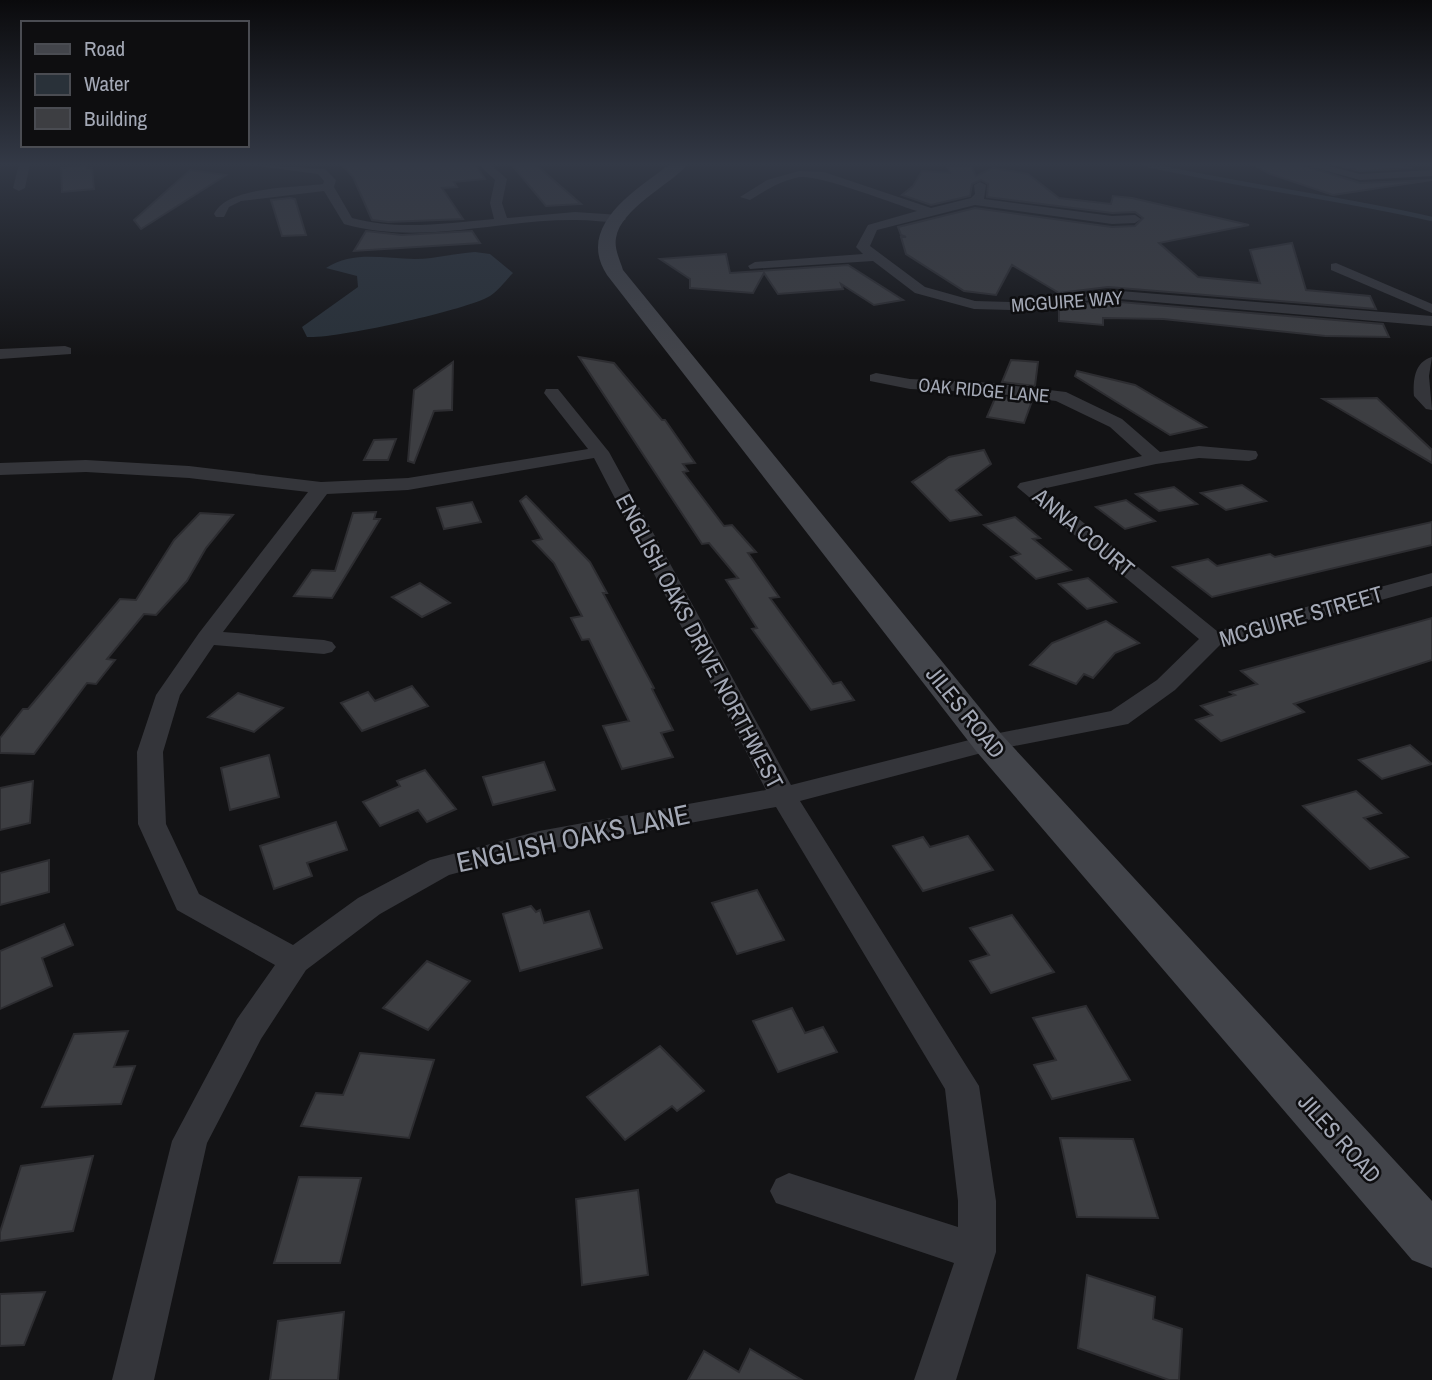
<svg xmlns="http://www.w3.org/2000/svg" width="1432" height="1380" font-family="'Archivo Narrow',sans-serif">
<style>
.water{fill:#293139}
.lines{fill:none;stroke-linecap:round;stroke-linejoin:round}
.stream{stroke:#293139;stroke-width:4.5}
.building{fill:#3d3e42;stroke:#2d2d31;stroke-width:2}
.street{fill:#34353a;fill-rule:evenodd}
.secondary{fill:#42444a;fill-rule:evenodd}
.labels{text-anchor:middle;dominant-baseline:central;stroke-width:5;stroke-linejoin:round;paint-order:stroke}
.far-street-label{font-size:19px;fill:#a4a9b6;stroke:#0e0e10}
.street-label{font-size:23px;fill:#a4a9b6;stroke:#0e0e10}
.near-street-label{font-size:28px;fill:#a4a9b6;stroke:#0e0e10}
</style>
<rect width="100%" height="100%" fill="#131315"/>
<!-- water -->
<path class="water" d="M475 252 490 254 513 273C506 280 499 290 490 296 467 310 336 339 307 337L302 327 358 287 357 276 326 268C358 247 396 263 431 258 446 256 460 253 475 252Z"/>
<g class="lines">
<!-- stream -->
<path class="stream" d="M1144 164C1240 186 1336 197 1432 219"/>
</g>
<!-- building -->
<g class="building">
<polygon points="341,164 475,164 485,179 454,182 457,187 442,188 463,219 388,222 372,220 353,177"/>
<polygon points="511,164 535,164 581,204 546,206"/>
<polygon points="1252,164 1299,164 1360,183 1432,180 1333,195 1270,174"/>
<polygon points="1332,164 1399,164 1412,168 1360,171"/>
<polygon points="87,165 87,169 92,168 94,189 62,192 61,168"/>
<polygon points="947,166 971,166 976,176 993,168 1028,174 1059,198 1111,204 1113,196 1132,198 1249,225 1159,243 1198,277 1260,283 1250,250 1292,243 1306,290 1370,296 1376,309 1108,287 1059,293 1012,265 996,295 964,291 906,254 901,237 906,237 901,235 898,227 975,208 1112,227 1135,226 1143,218 1135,212 1112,213 987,197 988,184 981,180 972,184 970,196 931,205 902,195 913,186 922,171 950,173"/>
<polygon points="190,170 226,175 141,229 134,220"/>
<polygon points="290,198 295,199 306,235 282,236 271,200"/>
<polygon points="366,231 402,235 472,231 480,243 354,251"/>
<polygon points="726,254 730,273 848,265 903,300 874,305 841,284 843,289 778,294 764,273 753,293 690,288 690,279 660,259"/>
<polygon points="1108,301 1383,324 1389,337 1325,336 1163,319 1103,318 1103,325 1059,321 1059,307"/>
<polygon points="579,357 614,363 662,420 665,420 695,463 683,464 688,471 683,472 724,526 732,525 756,552 748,553 779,597 770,598 833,684 841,682 854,700 811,710 752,629 757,628 726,580 738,578 709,543 702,544"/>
<polygon points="1011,360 1038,362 1035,386 1002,382"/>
<polygon points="453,362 452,410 434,411 414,463 408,461 414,390"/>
<polygon points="1077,371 1135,385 1206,427 1170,435 1075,376"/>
<polygon points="996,396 1032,401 1024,423 987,417"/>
<polygon points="1377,398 1432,450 1432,463 1323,399"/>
<polygon points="396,439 388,460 364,460 374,440"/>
<polygon points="984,450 991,464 956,490 981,515 950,521 912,482 949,457"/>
<polygon points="1242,485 1266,501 1226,510 1201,493"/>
<polygon points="1174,487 1197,504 1159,511 1136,494"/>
<polygon points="526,496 590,562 607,593 603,593 654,688 652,689 673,730 661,733 673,757 622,769 603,726 629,721 589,639 582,640 571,618 582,616 554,563 533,541 542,539 520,501"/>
<polygon points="1126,500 1155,521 1125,529 1096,507"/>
<polygon points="472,502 481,522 444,529 437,508"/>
<polygon points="376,512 374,519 380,519 332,598 294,596 312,570 335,571 353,513"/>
<polygon points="200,513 233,515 206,548 187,581 156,615 144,614 107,659 115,660 96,684 87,683 34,754 0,753 0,738 23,709 28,709 120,599 136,600 174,540"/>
<polygon points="1015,517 1040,538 1033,539 1071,570 1036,579 1011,557 1020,554 984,525"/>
<polygon points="1432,522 1432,545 1212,597 1173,567 1208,559 1217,566 1270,554 1275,557"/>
<polygon points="1088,578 1116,602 1087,609 1059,584"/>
<polygon points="420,583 450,603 422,617 392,597"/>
<polygon points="1432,618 1432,660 1294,704 1304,712 1221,741 1196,720 1212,715 1201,706 1235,695 1230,692 1257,684 1241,671"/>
<polygon points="1106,621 1139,643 1115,653 1093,678 1084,674 1076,684 1030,665 1052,643"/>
<polygon points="412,686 428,706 362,731 341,703 368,692 375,701"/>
<polygon points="238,693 283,708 254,732 208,717"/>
<polygon points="1410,745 1432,764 1382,779 1359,760"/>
<polygon points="269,755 279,797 230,810 221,768"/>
<polygon points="544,762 555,790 493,805 483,777"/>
<polygon points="425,770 456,809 427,822 418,810 380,826 363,802 400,786 397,781"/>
<polygon points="33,781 30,823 0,830 0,788"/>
<polygon points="1356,791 1381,813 1364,818 1408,857 1370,869 1303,806"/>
<polygon points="336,822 347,850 307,863 312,876 274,889 260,846"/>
<polygon points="968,836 993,870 923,891 893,846 923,837 930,847"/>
<polygon points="49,860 49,892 0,905 0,873"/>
<polygon points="757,890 784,940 737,954 712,903"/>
<polygon points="531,906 536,912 540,910 544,923 589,911 602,948 520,971 503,914"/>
<polygon points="1012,915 1054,972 991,993 970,961 989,955 970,928"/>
<polygon points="64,924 73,945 42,958 52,986 0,1009 0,951"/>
<polygon points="427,961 470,981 428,1030 383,1008"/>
<polygon points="1086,1006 1130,1080 1052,1099 1034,1065 1056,1060 1033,1018"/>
<polygon points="792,1008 805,1033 823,1027 837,1052 778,1072 753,1021"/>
<polygon points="128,1031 114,1067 135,1066 121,1104 42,1107 74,1034"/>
<polygon points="660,1046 704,1091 677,1111 672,1106 625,1140 587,1097"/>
<polygon points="360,1053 434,1060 409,1138 301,1126 316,1093 343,1095"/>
<polygon points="1060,1138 1133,1139 1158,1218 1077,1217"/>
<polygon points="93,1156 73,1231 0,1241 0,1232 21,1166"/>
<polygon points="299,1177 361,1178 340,1263 274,1263"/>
<polygon points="638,1190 648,1275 582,1285 576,1199"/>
<polygon points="1087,1275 1155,1297 1153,1319 1182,1329 1179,1380 1169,1380 1078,1348"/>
<polygon points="45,1292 24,1345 0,1346 0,1294"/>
<polygon points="344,1312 338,1380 270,1380 278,1321"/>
<polygon points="750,1349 802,1380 688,1380 704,1351 739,1372"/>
</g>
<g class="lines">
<!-- street -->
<g class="street">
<polygon points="19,164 30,164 25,188 19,191 13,188"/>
<path d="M243 164 325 169 336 180 334 187 352 218C399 231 447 223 494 219L490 203 495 180 478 164H490L507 179 502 203 507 218 575 212 620 215 626 219 620 223C606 222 591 220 576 220 499 219 420 246 344 224L324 191 241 201 229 207 224 217H216L214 214C227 186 294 188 323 184L324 181 318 174Z"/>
<polygon points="1301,164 1321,164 1360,174 1432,170 1432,176 1360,180"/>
<path d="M799 171 824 172 931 208 971 198 975 194 974 185 980 182 986 185 984 199 1112 216 1135 215 1141 219 1135 223 1112 224 975 205 877 230 870 246 925 287 975 301 1011 302 1108 290 1432 316V326L1108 298 1011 310 974 309 915 293 873 261 750 269 748 266 755 262 863 254 856 247 868 225 917 211C892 203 821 175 800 177 782 180 766 190 750 200L740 197 767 180Z"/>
<polygon points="1336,263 1432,304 1432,313 1331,270 1331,264"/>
<polygon points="65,346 71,348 71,354 0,359 0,349"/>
<path d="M1432 357 1429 376 1432 410 1426 409 1414 396C1413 381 1414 362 1432 357Z"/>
<path d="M876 373 910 379 992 383 1066 392 1122 419 1160 452 1199 446 1256 451 1258 455 1256 459 1249 461 1199 458 1156 464 1042 489 1217 631 1432 573V586L1221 644 1175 690 1128 724 989 751 800 801 979 1086 996 1201V1252L956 1380H914L954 1263 776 1203 770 1191 776 1179 789 1173 958 1227V1201L945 1089 776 807 539 851 449 875 380 914 306 970 261 1039 207 1143 154 1380H112L172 1141 237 1019 275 965 177 910 138 824 137 752 156 695 199 633 308 492 189 478 86 472 0 475V463L86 460 189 466 321 482 408 478 588 449 544 393 546 389H558L609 452 791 785 989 735 1111 711 1157 680 1199 639 1017 487 1020 483 1142 456 1110 427 1056 401 992 393 910 389 870 381V375ZM594 458 766 790 539 831 430 860 358 898 293 945 199 894 166 824 163 752 180 695 214 645 324 654 332 652 336 647 332 642 324 640 223 632 327 494 408 490Z"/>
</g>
<!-- secondary -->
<path class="secondary" d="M670 164H688C669 186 621 208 616 238 614 249 620 260 623 270L1002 735 1432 1201V1268L1412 1260 976 751 607 275C575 226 636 190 670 164Z"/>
</g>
<!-- sky -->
<linearGradient id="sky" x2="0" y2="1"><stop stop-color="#0a0a0c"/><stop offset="0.46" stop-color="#333946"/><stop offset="1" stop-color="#333946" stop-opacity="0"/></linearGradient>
<rect width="1432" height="357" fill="url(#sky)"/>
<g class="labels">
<!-- far-street labels -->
<g class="far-street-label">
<text transform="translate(1067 301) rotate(-4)">MCGUIRE WAY</text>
<text transform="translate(984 390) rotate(5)">OAK RIDGE LANE</text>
</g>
<!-- street labels -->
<g class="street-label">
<text transform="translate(1084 532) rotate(40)">ANNA COURT</text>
<text transform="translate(1301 616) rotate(-16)">MCGUIRE STREET</text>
<text transform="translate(700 641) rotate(62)">ENGLISH OAKS DRIVE NORTHWEST</text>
<text transform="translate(966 712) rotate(51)">JILES ROAD</text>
<text transform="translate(1340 1138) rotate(48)">JILES ROAD</text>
</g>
<!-- near-street labels -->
<g class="near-street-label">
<text transform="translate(573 838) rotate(-12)">ENGLISH OAKS LANE</text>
</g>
</g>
<!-- legend -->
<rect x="21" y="21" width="228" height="126" fill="#0e0e10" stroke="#4a4c52" stroke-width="2"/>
<rect x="35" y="44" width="35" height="10" fill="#42444a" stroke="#4a4c52" stroke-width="2"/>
<text x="84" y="56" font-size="21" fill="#a4a9b6">Road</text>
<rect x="35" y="74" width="35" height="21" fill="#293139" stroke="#4a4c52" stroke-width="2"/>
<text x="84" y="91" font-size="21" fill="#a4a9b6">Water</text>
<rect x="35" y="108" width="35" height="21" fill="#3d3e42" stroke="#4a4c52" stroke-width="2"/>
<text x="84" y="126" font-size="21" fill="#a4a9b6">Building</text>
</svg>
